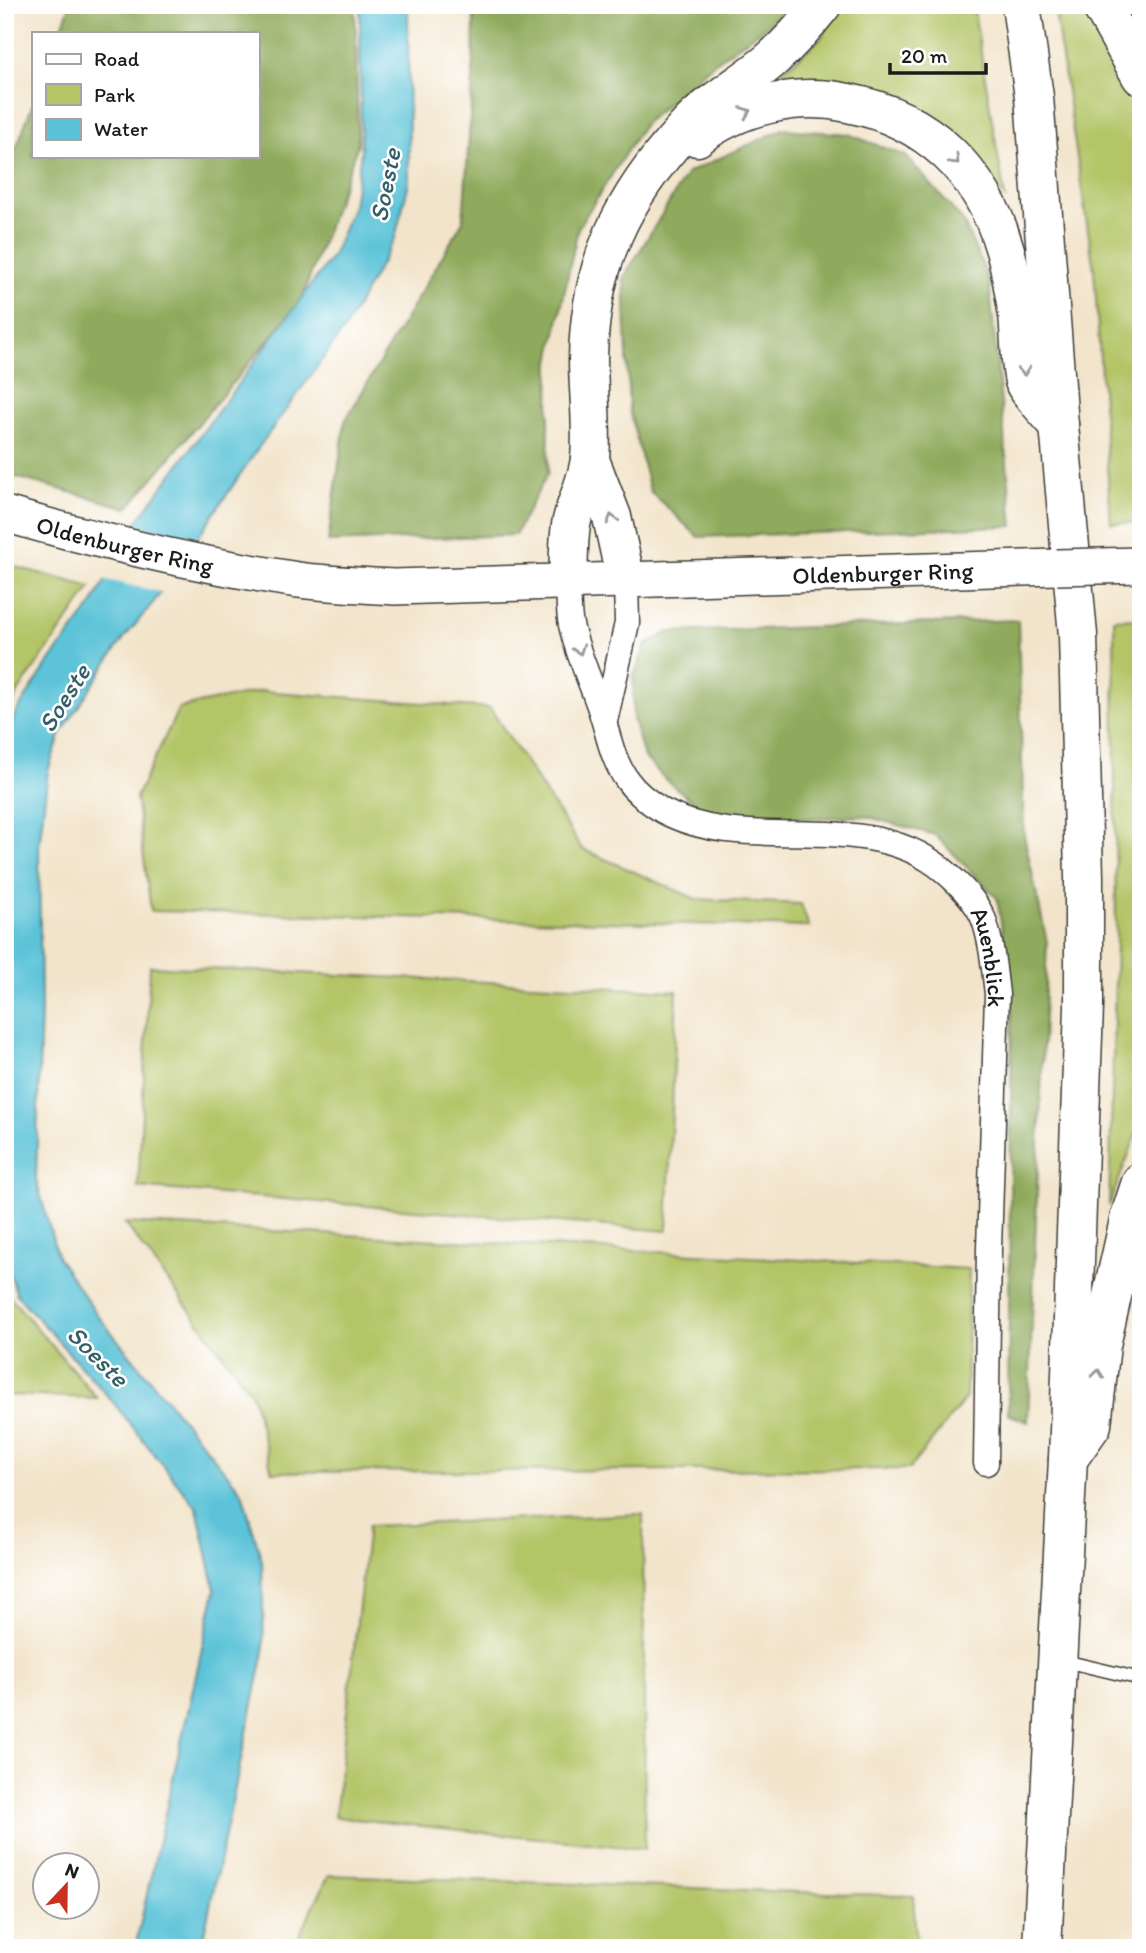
<svg xmlns="http://www.w3.org/2000/svg" width="1146" height="1953" font-family="Itim,sans-serif">
<style>
.green{fill:#b4c568;stroke:#687042;stroke-width:2}
.forest{fill:#8faa5c;stroke:#56633c;stroke-width:2}
.water{fill:#5bc3d8;stroke:#3c707a;stroke-width:2}
.pier{fill:#f2e4ca}
.lines{fill:none;stroke-linecap:round;stroke-linejoin:round}
.service-casing{stroke:#3c3a36;stroke-width:15}
.minor-casing{stroke:#3c3a36;stroke-width:27}
.secondary-casing{stroke:#3c3a36;stroke-width:38}
.primary-casing{stroke:#3c3a36;stroke-width:41}
.trunk-casing{stroke:#3c3a36;stroke-width:41}
.service{stroke:#fff;stroke-width:12}
.minor{stroke:#fff;stroke-width:24}
.secondary{stroke:#fff;stroke-width:35}
.primary{stroke:#fff;stroke-width:38}
.trunk{stroke:#fff;stroke-width:38}
.secondary-bridge-casing{stroke:#3c3a36;stroke-width:38;stroke-linecap:butt}
.secondary-bridge{stroke:#fff;stroke-width:35}
.oneway{stroke:#999}
.labels{text-anchor:middle;dominant-baseline:central;stroke-width:5;stroke-linejoin:round;paint-order:stroke}
.street-label{font-size:24px;fill:#1c1c1c;stroke:#fff}
.water-label{font-size:26px;font-style:italic;fill:#355f67;stroke:#fff}
</style>
<rect width="100%" height="100%" fill="#fff"/>
<filter id="ink" filterUnits="userSpaceOnUse"><feTurbulence type="fractalNoise" baseFrequency=".0143" numOctaves="2"/><feDisplacementMap in="SourceGraphic" scale="14" xChannelSelector="R" yChannelSelector="G"/><feConvolveMatrix kernelMatrix="1 2 1 2 8 2 1 2 1" color-interpolation-filters="sRGB"/></filter>
<filter id="wash" filterUnits="userSpaceOnUse"><feTurbulence type="fractalNoise" baseFrequency=".00686" numOctaves="4" result="noise"/><feDisplacementMap in="SourceGraphic" scale="28" xChannelSelector="R" yChannelSelector="G"/><feGaussianBlur stdDeviation="1.57" result="paint"/><feColorMatrix in="noise" values="0 0 0 0 0 0 0 0 0 0 0 0 0 0 0 0 0 1.4 0 .05"/><feComposite in="paint" operator="in"/></filter>
<g filter="url(#wash)">
<rect width="100%" height="100%" fill="#f2e4ca"/>
<!-- green -->
<g class="green">
<polygon points="841,5 973,5 1005,198 933,116 846,84 759,91 821,38"/>
<polygon points="1054,5 1088,5 1141,111 1141,522 1111,523 1094,270"/>
<polygon points="5,564 91,587 18,692 5,723"/>
<polygon points="1141,618 1141,1122 1109,1206 1116,944 1114,619"/>
<polygon points="261,691 490,708 582,849 696,899 801,904 809,927 151,911 136,797 179,708"/>
<polygon points="150,966 677,991 667,1231 138,1187"/>
<polygon points="125,1223 969,1269 966,1398 909,1469 272,1472 252,1394"/>
<polygon points="5,1291 97,1398 5,1395"/>
<polygon points="643,1514 645,1849 335,1817 368,1526"/>
<polygon points="329,1875 913,1896 917,1948 293,1948"/>
</g>
<!-- forest -->
<g class="forest">
<polygon points="70,5 355,5 358,144 301,301 128,508 5,474 5,170 8,170 33,103 33,156 257,156 257,33 60,33"/>
<polygon points="474,5 786,5 778,18 714,63 644,124 578,228 550,361 548,473 515,535 328,542 345,421 463,221 473,79"/>
<polygon points="783,129 848,134 906,156 963,221 989,280 1013,526 698,537 650,491 629,409 624,277 687,173"/>
<polygon points="1018,620 1024,835 1047,942 1028,1422 1008,1414 1012,992 997,898 935,835 865,816 780,820 705,811 667,781 644,757 633,719 633,678 646,645 668,632"/>
</g>
<!-- water -->
<polygon class="water" points="360,5 408,5 409,182 395,238 345,328 259,447 157,598 121,642 61,733 48,771 39,847 41,1007 36,1179 58,1258 98,1316 242,1492 262,1561 264,1652 201,1948 135,1948 215,1590 197,1508 112,1401 17,1295 5,1259 5,748 15,714 47,665 92,605 138,520 333,255 353,206 361,152"/>
<!-- pier -->
<polygon class="pier" points="131,525 202,538 165,593 102,579"/>
</g>
<g filter="url(#ink)">
<g class="lines">
<!-- service casing -->
<g class="service-casing">
<polyline id="service" points="1060,1660 1141,1679"/>
</g>
<!-- minor casing -->
<g class="minor-casing">
<g id="minor">
<path id="s1" d="M568 583C569 597 568 612 571 625 577 652 590 680 599 706 608 731 611 758 627 780 636 793 650 803 663 811 752 859 874 801 952 878 964 889 978 905 984 920 992 944 994 969 997 994L989 1249 986 1463"/>
<polyline points="605,721 627,623 626,581"/>
</g>
</g>
<!-- secondary casing -->
<g class="secondary-casing">
<g id="secondary">
<path id="s2" d="M5 514C101 542 199 565 298 580 329 584 362 585 394 587L1057 567"/>
</g>
</g>
<!-- primary casing -->
<g class="primary-casing">
<polyline id="primary" points="1042,1948 1068,1459 1092,1425 1101,1345 1130,1216 1141,1182"/>
</g>
<!-- trunk casing -->
<g class="trunk-casing">
<g id="trunk">
<polyline points="1021,5 1034,97 1059,425 1078,635 1084,877 1084,1007 1068,1459"/>
<polyline points="1101,5 1141,76"/>
<path d="M697 137C740 105 797 92 848 103 927 118 982 171 1004 247 1011 269 1014 293 1018 315 1020 331 1020 372 1025 384 1030 394 1051 416 1059 425"/>
<polyline points="590,460 612,517 626,581"/>
<path d="M568 583C569 564 568 543 571 525 575 503 588 481 590 458 593 425 588 391 588 358 590 263 622 198 685 129 710 101 743 84 771 60 790 43 806 25 822 5"/>
</g>
</g>
<!-- service -->
<use href="#service" class="service"/>
<!-- minor -->
<use href="#minor" class="minor"/>
<!-- secondary -->
<use href="#secondary" class="secondary"/>
<!-- primary -->
<use href="#primary" class="primary"/>
<!-- trunk -->
<use href="#trunk" class="trunk"/>
<!-- secondary-bridge casing -->
<g class="secondary-bridge-casing">
<polyline id="secondary-bridge" points="1057,567 1141,565"/>
</g>
<!-- secondary-bridge -->
<use href="#secondary-bridge" class="secondary-bridge"/>
</g>
<!-- one-way arrows -->
<defs><path id="oneway-chevron" d="M-2-3.5L2.5 0L-2 3.5" fill="none" stroke-width="1.6" stroke-linecap="round" stroke-linejoin="round" transform="scale(1.75)"/></defs>
<g class="oneway">
<use href="#oneway-chevron" transform="translate(746 112) rotate(-22)"/>
<use href="#oneway-chevron" transform="translate(955 160) rotate(45)"/>
<use href="#oneway-chevron" transform="translate(1024 371) rotate(84)"/>
<use href="#oneway-chevron" transform="translate(612 519) rotate(-106)"/>
<use href="#oneway-chevron" transform="translate(579 650) rotate(70)"/>
<use href="#oneway-chevron" transform="translate(1098 1374) rotate(-83)"/>
</g>
</g>
<g class="labels">
<!-- street labels -->
<g class="street-label">
<text stroke="none"><textPath href="#s2" startOffset="124">Oldenburger Ring</textPath></text>
<text stroke="none"><textPath href="#s2" startOffset="886">Oldenburger Ring</textPath></text>
<text stroke="none"><textPath href="#s1" startOffset="649">Auenblick</textPath></text>
</g>
<!-- water labels -->
<g class="water-label">
<text transform="translate(385 185) rotate(-79)">Soeste</text>
<text transform="translate(64 698) rotate(-58)">Soeste</text>
<text transform="translate(98 1356) rotate(45)">Soeste</text>
</g>
</g>
<!-- margin -->
<rect width="1146" height="1953" fill="none" stroke="#fff" stroke-width="28"/>
<!-- legend -->
<rect x="32" y="32" width="228" height="126" fill="#ffffff" stroke="#a4a4a4" stroke-width="2"/>
<rect x="46" y="54" width="35" height="10" fill="#ffffff" stroke="#a4a4a4" stroke-width="2"/>
<text x="94" y="66" font-size="21" fill="#1c1c1c">Road</text>
<rect x="46" y="84" width="35" height="21" fill="#b4c568" stroke="#a4a4a4" stroke-width="2"/>
<text x="94" y="102" font-size="21" fill="#1c1c1c">Park</text>
<rect x="46" y="119" width="35" height="21" fill="#5bc3d8" stroke="#a4a4a4" stroke-width="2"/>
<text x="94" y="136" font-size="21" fill="#1c1c1c">Water</text>
<!-- north arrow -->
<g transform="translate(66 1886) rotate(22)"><circle r="33" fill="#ffffff" stroke="#a4a4a4" stroke-width="2"/>
<path d="M0-5L12 26L0 18L-12 26Z" fill="#c8321e"/>
<text y="-10" font-size="19" font-weight="bold" text-anchor="middle" fill="#1c1c1c">N</text>
</g>
<!-- scale -->
<path d="M890 63v10h96v-10" fill="none" stroke="#1c1c1c" stroke-width="3.5"/>
<text x="901" y="63" font-size="21" fill="#1c1c1c" stroke="#ffffff" stroke-width="5" paint-order="stroke">20 m</text>
</svg>
